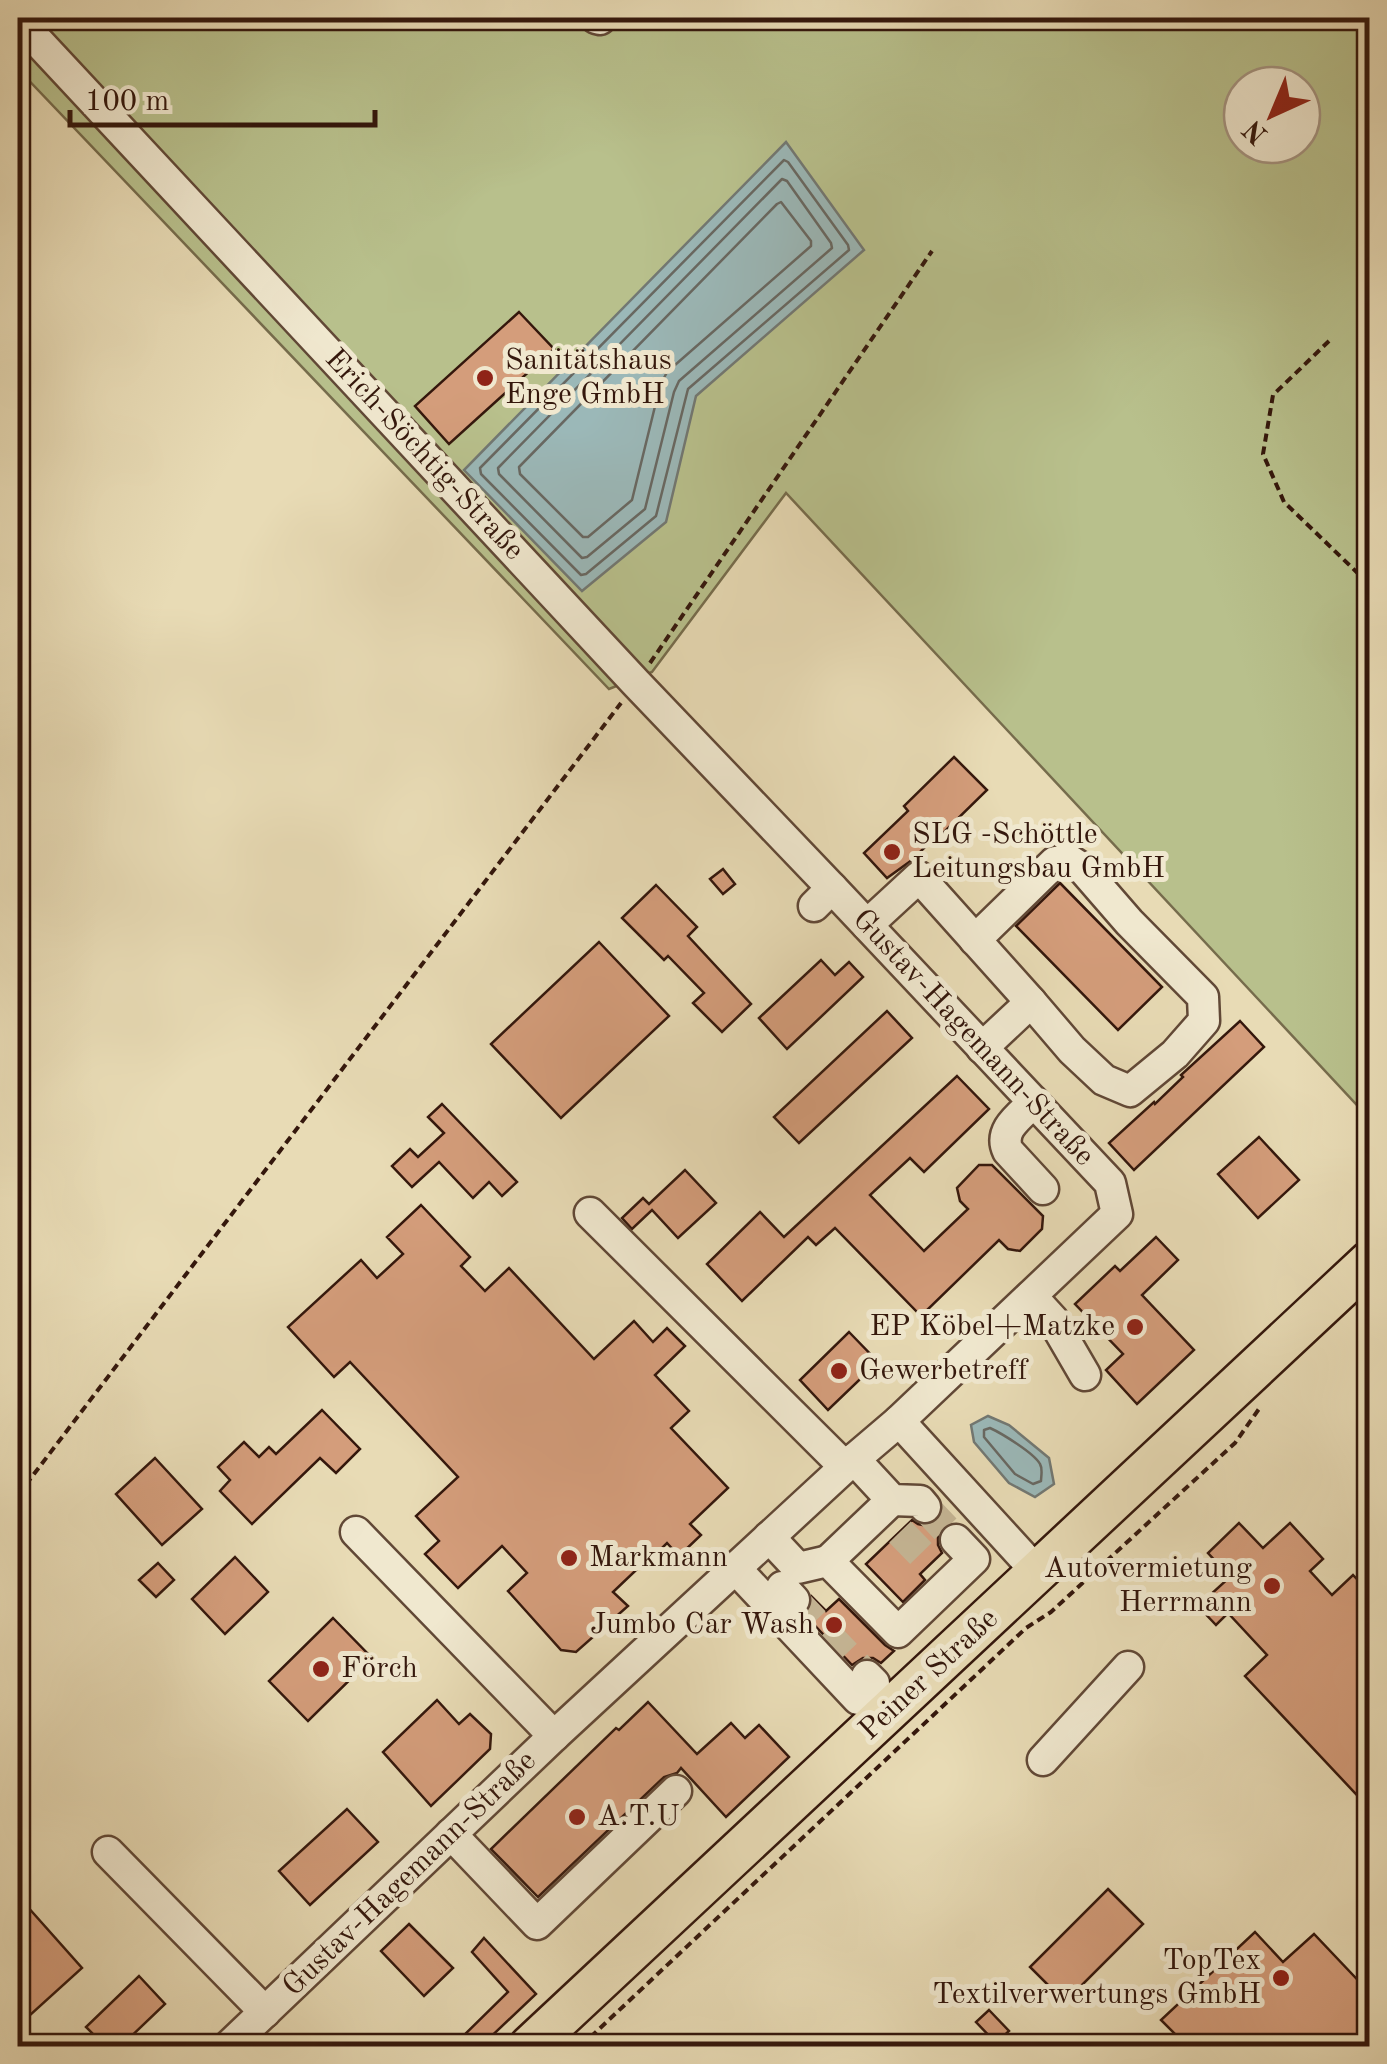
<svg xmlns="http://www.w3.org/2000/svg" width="1387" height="2064" font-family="'Old Standard TT',serif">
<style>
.green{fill:#b8c08c;stroke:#766c4c;stroke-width:2.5;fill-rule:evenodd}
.water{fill:#9bb8b8;stroke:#727873;stroke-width:2.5}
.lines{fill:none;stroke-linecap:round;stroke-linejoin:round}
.shore{stroke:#686862;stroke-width:2.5}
.building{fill:#d49d7b;stroke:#34170c;stroke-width:2.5}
.minor-tunnel{stroke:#c4b493;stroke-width:30;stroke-dasharray:30 15;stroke-linecap:butt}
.minor-casing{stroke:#614836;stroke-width:35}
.major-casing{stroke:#34170c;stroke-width:45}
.path{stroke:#34170c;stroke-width:4;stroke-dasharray:8 5;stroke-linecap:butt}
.minor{stroke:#f0e8cf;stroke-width:30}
.major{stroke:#e8dbb5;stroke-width:40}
.poi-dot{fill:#8f2418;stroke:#f0e8cf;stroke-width:4}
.labels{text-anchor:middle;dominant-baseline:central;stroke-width:10;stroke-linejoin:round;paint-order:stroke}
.poi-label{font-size:30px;fill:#34170c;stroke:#f0e8cf;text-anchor:start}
.street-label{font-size:30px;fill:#34170c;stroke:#f0e8cf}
</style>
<rect width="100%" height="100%" fill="#e8dbb5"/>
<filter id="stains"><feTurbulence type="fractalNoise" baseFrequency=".002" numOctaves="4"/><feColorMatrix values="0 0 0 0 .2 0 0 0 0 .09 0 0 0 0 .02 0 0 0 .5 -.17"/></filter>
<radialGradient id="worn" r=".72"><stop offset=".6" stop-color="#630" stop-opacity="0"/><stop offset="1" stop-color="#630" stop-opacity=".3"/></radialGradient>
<!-- green -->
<path class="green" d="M18 18H1369V1118L786 493 652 672 609 689 18 69ZM1242 85H1302V145H1242Z"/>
<!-- water -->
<g class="water">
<polygon points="786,142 864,250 696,396 666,522 582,591 464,470"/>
<polygon points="988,1416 1009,1425 1049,1458 1054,1484 1035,1497 1009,1483 974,1442 971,1425"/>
</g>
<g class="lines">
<!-- shore -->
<g class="shore">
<polygon points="784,160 788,162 848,245 849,250 688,389 656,516 586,574 581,575 481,474 480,468"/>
<polygon points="782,179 787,181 831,243 832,248 679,381 674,392 645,509 587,557 582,558 499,474 498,468"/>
<polygon points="781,202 811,241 811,246 667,372 660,386 632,500 588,537 583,537 520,474 519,467 777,204"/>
<path d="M990 1428C1001 1433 1034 1453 1040 1464 1043 1469 1041 1476 1041 1481L1033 1484 1015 1474 984 1437V1430Z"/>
</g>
</g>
<!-- building -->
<g class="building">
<polygon points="519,312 554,349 449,444 415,406"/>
<polygon points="954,757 987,790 937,839 935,837 912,860 887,878 864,853 908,811 904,806"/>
<polygon points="723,869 735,884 723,894 710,879"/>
<polygon points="1060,883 1162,987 1118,1030 1016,926"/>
<polygon points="656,885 697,927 688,936 751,1004 722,1032 693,1003 704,993 668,956 664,960 622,918"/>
<polygon points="599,942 669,1016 561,1118 491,1044"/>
<polygon points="821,960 835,975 849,962 863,977 787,1049 759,1018"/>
<polygon points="887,1011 912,1038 799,1143 774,1117"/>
<polygon points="1240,1021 1264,1047 1134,1170 1109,1143 1154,1102 1155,1104 1183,1077 1181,1075"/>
<polygon points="957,1076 989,1109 924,1172 910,1158 870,1195 924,1251 968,1209 960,1201 957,1188 979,1165 992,1165 1043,1216 1042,1229 1020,1251 1008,1249 999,1240 921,1316 835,1228 816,1245 808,1237 742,1301 707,1264 760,1212 784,1237"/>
<polygon points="442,1104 517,1182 502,1196 489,1182 473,1198 439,1162 412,1187 392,1166 410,1149 418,1157 444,1133 428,1117"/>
<polygon points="1259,1137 1299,1180 1258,1218 1218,1174"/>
<polygon points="685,1170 716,1203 678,1238 652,1210 632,1229 622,1218 643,1198 649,1204"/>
<polygon points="421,1205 470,1257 461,1266 485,1291 509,1268 594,1359 634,1321 653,1342 667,1328 685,1346 655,1375 689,1411 671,1428 728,1488 690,1524 701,1535 679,1556 667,1543 657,1553 655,1552 613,1592 628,1606 576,1652 561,1650 508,1591 527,1573 502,1546 458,1588 425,1554 439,1541 416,1516 458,1477 350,1362 334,1377 288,1327 361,1260 377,1278 403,1254 387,1237"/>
<polygon points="1156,1237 1178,1260 1142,1295 1194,1350 1137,1404 1106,1370 1123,1354 1075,1304 1115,1266 1120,1271"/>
<polygon points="849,1332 878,1362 828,1410 800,1380"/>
<polygon points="322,1410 360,1449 336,1473 320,1458 252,1524 220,1491 230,1480 218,1467 244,1442 259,1457 269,1447 276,1454"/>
<polygon points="155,1458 202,1509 162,1545 116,1494"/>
<polygon points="942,1515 950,1523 942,1527 938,1536 938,1545 942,1553 920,1574 925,1580 903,1602 866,1564 912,1520 918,1524 927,1526 936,1522"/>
<polygon points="1239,1523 1263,1548 1290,1523 1323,1559 1310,1571 1332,1595 1353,1575 1370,1593 1370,1809 1245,1676 1267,1655 1228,1613 1216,1625 1198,1606 1230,1577 1208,1553"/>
<polygon points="235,1557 268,1592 225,1634 192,1599"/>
<polygon points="158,1563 174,1580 156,1597 139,1580"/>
<polygon points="812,1597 826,1611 839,1599 885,1645 894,1651 881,1663 873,1658 863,1658 852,1665 805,1615 812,1606"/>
<polygon points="333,1618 372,1658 308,1721 269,1681"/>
<polygon points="437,1700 459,1724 470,1714 491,1734 490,1749 431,1806 383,1752"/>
<polygon points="648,1702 697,1754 731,1723 745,1738 759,1725 789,1757 726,1817 681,1768 677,1773 664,1777 538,1897 491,1849 616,1728 619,1730"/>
<polygon points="347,1809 378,1842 310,1905 279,1871"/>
<polygon points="1108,1889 1143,1924 1065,2002 1030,1967"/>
<polygon points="18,1896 82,1968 18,2026"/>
<polygon points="409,1924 453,1968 424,1996 381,1951"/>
<polygon points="1255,1932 1283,1962 1314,1934 1370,1993 1370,2046 1187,2046 1161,2020"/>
<polygon points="484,1938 536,1994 481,2046 453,2046 508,1992 472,1952"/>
<polygon points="139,1976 165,2004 121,2046 105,2046 86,2027"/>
<polygon points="989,2010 1009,2031 996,2043 976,2022"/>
</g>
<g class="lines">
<!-- minor-tunnel -->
<g class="minor-tunnel">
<polyline points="925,1507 956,1540"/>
<polyline points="900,1532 931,1564"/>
<polyline points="794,1600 867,1676"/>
</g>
<!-- minor casing -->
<g class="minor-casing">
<g id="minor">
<polyline points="596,18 600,19"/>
<polyline points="18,20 636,683 832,888"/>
<polyline points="814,906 832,888 1110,1183 1117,1214 899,1421 1038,1573"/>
<polyline points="867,925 919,877 1031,1002 982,1048"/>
<polyline points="975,940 1055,862 1069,860 1083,869 1129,922 1203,997 1204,1021 1175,1054 1130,1091 1104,1080 1072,1050 1031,1002"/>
<path d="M1034 1102C1020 1116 998 1130 1008 1151L1043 1189"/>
<polyline points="590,1213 845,1467"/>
<polyline points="1031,1296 1053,1320 1085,1375"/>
<polyline points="854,1459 892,1500 920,1501 925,1507"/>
<polyline points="356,1532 554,1736"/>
<polyline points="769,1537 798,1568 828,1561 898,1632 974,1559 956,1540"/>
<polyline points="828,1561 892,1500"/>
<polyline points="735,1568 858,1699 874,1683 867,1676"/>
<polyline points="782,1587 794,1600"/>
<polyline points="1043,1760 1128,1667"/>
<polyline points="451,1834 537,1924 676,1791"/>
<polyline points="108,1852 265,2012"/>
<polyline points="229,2046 554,1736 845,1467 899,1421"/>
</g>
</g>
<!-- major casing -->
<g class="major-casing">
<polyline id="major" points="530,2046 1370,1261"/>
</g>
<!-- path -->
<g class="path">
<polyline points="1329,341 1273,395 1263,454 1284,502 1370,585"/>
<polyline points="650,663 932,251"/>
<polyline points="18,1495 621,703"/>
<polyline points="581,2046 1026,1628 1051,1612 1235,1443 1261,1406"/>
</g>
<!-- minor -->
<use href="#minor" class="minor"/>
<!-- major -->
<use href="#major" class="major"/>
</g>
<!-- markers -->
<g class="poi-dot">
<circle cx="485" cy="378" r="10"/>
<circle cx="892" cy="852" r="10"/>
<circle cx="1135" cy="1327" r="10"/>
<circle cx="839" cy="1371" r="10"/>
<circle cx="569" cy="1558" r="10"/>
<circle cx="1272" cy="1586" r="10"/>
<circle cx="834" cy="1625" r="10"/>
<circle cx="321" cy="1669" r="10"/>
<circle cx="577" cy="1817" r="10"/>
<circle cx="1281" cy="1978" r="10"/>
</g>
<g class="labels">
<!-- poi labels -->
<g class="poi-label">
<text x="505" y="361">Sanitätshaus<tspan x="505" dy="34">Enge GmbH</tspan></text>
<text x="912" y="835">SLG -Schöttle<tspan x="912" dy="34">Leitungsbau GmbH</tspan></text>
<text x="1115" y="1327" text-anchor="end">EP Köbel+Matzke</text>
<text x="859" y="1371">Gewerbetreff</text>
<text x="589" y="1558">Markmann</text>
<text x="1252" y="1569" text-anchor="end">Autovermietung<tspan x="1252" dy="34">Herrmann</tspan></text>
<text x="814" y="1625" text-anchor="end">Jumbo Car Wash</text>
<text x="341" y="1669">Förch</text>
<text x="597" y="1817">A.T.U</text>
<text x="1261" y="1961" text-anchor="end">TopTex<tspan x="1261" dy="34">Textilverwertungs GmbH</tspan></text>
</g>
<!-- street labels -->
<g class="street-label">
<text transform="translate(424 455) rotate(47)">Erich-Söchtig-Straße</text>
<text transform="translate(973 1038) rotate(47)">Gustav-Hagemann-Straße</text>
<text transform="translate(929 1675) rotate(-43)">Peiner Straße</text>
<text transform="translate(410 1874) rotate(-44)">Gustav-Hagemann-Straße</text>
</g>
</g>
<!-- margin -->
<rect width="1387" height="2064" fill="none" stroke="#e8dbb5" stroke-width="60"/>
<rect x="20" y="20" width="1347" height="2024" fill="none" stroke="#34170c" stroke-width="5"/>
<rect x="30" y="30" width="1327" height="2004" fill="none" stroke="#34170c" stroke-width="2.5"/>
<!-- north arrow -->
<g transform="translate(1272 115) rotate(224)"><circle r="48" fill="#f0e8cf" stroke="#a59481" stroke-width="2.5"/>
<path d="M0-8L18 38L0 25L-18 38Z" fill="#8f2418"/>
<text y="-15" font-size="28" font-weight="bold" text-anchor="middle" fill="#34170c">N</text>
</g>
<!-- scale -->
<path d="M70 110v15h305v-15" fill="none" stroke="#34170c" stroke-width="5"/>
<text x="85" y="110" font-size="30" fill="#34170c" stroke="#f0e8cf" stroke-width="8" paint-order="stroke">100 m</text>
<rect width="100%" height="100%" filter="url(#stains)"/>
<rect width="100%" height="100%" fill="url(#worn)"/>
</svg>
